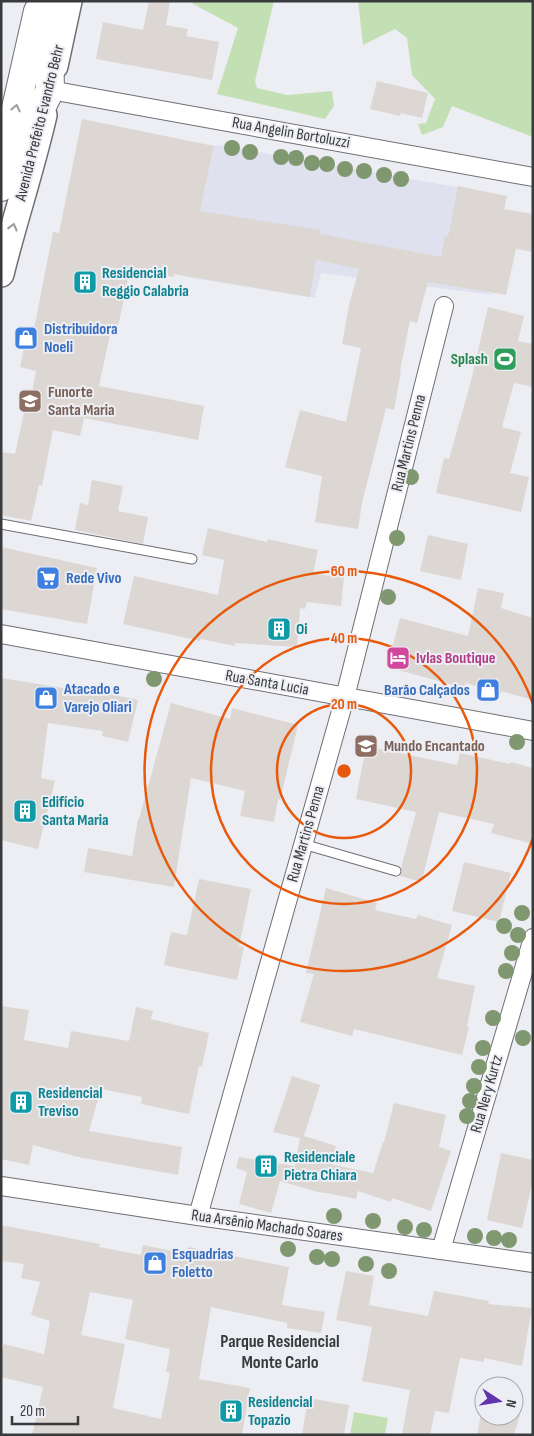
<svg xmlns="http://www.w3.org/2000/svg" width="534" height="1436" font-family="'Sofia Sans Condensed',sans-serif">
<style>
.built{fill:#dfe1ee}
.green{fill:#c3e0b4}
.building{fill:#dcd7d3;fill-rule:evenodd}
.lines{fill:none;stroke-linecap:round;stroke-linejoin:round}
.lane-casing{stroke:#6e6f74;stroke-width:11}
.street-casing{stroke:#6e6f74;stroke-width:20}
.secondary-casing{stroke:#6e6f74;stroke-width:28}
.highway-casing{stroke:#6e6f74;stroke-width:30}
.lane{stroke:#fff;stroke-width:9}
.street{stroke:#fff;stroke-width:18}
.secondary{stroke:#fff;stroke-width:25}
.highway{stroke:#fff;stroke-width:28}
.tree{fill:#809870}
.oneway{stroke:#9c9c9e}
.ring{fill:none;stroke:#e8590c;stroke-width:2.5}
.labels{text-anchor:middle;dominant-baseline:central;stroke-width:4;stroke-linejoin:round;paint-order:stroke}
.street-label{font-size:16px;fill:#393a3c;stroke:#edeef4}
.culture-label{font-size:16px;font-weight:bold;fill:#0d838f;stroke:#edeef4;text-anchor:start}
.shop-label{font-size:16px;font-weight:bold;fill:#366cbe;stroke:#edeef4;text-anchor:start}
.leisure-label{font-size:16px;font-weight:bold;fill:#27864d;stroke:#edeef4;text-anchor:end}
.education-label{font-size:16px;font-weight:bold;fill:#785e54;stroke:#edeef4;text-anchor:start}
.hotel-label{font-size:16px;font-weight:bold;fill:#b23c85;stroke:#edeef4;text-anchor:start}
.neighbourhood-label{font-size:18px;font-weight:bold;fill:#393a3c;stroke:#edeef4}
.centre{fill:#e8590c;stroke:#edeef4;stroke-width:2.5}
.ring-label{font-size:15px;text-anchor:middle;font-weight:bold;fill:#e8590c;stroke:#edeef4;stroke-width:4;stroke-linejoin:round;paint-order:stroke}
</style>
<rect width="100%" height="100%" fill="#edeef4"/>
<!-- built -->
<polygon class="built" points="219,145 507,196 488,292 493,295 321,273 315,297 310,297 181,276 183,235 189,205 201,207 214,146"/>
<!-- green -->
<g class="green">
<polygon points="192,1 274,1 255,81 257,88 287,95 332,91 334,106 325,119 217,94 238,28 193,4"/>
<polygon points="358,1 533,1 533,137 452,106 443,127 422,135 418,124 426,123 435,99 412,75 407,38 395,29 363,45"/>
<polygon points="354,1412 388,1418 385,1435 350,1435"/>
</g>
<!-- building -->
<g class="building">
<polygon points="149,1 170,1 166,25 188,29 186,36 219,42 212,80 96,59 103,22 143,30"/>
<polygon points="377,81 428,93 422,118 401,113 400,116 370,109"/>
<polygon points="82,119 214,146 200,211 320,230 320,234 441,257 445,236 448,237 458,186 507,196 504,209 533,214 533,252 516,249 506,295 428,282 417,323 410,321 400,371 401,371 394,410 386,408 362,503 358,529 315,522 322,476 285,467 300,410 346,422 361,348 342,344 349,305 359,269 316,260 310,297 174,274 174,277 130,270 117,331 111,330 99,386 204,406 198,440 84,418 80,436 53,430 42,486 39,485 31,521 1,515 1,452 15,454 24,412 28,413 36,371 20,367 28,328 34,329 53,232 59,233"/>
<polygon points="488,307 524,316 518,341 533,344 533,387 514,383 502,427 521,432 510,473 529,477 521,512 436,493 444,458 449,459 471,381"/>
<polygon points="92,480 123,486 118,511 148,517 143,544 75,530 80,503 88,505"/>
<polygon points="208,528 267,542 268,539 318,550 313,574 344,577 341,606 307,602 305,609 300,608 297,647 235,643 235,646 201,639 200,641 123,624 134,576 218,595 224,560 202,555"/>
<polygon points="428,535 468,544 461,580 420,571"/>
<polygon points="1,547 97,568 87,624 1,609"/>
<polygon points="478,588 504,593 501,608 533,618 533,700 501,691 501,694 466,683 464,688 387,667 400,618 468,636"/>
<polygon points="1,678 70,689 70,686 105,691 105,693 138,700 128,742 102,736 103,731 48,723 41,778 55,781 38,849 1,840"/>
<polygon points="171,703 230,719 232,708 298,725 280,800 278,799 274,822 240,816 245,791 191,778 174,887 84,872 88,848 132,856 138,819 139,819"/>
<polygon points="366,746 457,765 460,753 510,764 511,762 533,768 533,844 491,833 494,824 439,812 422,880 414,880 400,876 402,872 401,868 416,812 356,799"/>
<polygon points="464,862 511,873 499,922 452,911"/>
<polygon points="199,879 251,889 239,946 244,947 237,980 164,965 171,932 187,935"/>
<polygon points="326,888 377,903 375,910 416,919 418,915 452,925 437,978 475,986 467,1027 469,1027 462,1055 354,1029 352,1036 300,1022 314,974 306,973"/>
<polygon points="1,1006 29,1010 24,1040 68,1048 71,1031 129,1041 136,1007 153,1011 151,1019 209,1033 202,1067 199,1066 189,1114 141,1104 142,1097 101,1089 89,1131 182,1147 178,1175 78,1157 33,1145 29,1165 1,1159"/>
<polygon points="292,1076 320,1085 304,1136 336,1146 330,1164 373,1173 383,1142 384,1142 394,1103 446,1115 439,1147 451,1151 431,1211 392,1198 391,1202 358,1191 356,1199 321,1192 321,1193 280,1181 271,1213 239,1204 247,1172 236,1168 239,1157 295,1166 300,1138 273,1132"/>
<polygon points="501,1153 533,1160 533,1180 522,1228 487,1220"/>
<path d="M1 1225 100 1244 99 1247 141 1255 143 1245 187 1254 188 1247 289 1267 282 1305 325 1312 321 1333 287 1328V1323L211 1307 199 1379 250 1388 242 1435H32L43 1387 1 1377V1354L4 1344 44 1354 50 1321 31 1315 40 1282 21 1278 24 1264 1 1261ZM90 1292 133 1300 125 1339 170 1349 166 1372 170 1373 161 1419 113 1408 125 1344 81 1335Z"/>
<polygon points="346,1271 374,1276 369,1305 428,1316 434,1291 489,1301 488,1304 532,1308 522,1366 484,1358 484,1362 460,1358 449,1413 435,1411 430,1435 402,1435 410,1390 362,1381 372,1327 336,1320"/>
<polygon points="308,1398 349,1405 344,1435 302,1435"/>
<polygon points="483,1404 484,1416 514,1416 514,1410 516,1411 515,1413 520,1415 514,1435 477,1435"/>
</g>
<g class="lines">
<!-- lane casing -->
<g class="lane-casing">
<g id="lane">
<polyline points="1,524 192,559"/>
<polyline points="303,844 396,871"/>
</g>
</g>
<!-- street casing -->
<g class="street-casing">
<g id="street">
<polyline points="50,90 533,177"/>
<polyline points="1,634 533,731"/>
<polyline points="1,1186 198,1216 533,1263"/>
<polyline points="198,1216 345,697 444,306"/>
<polyline points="441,1250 533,938"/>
</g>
</g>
<!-- secondary casing -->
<g class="secondary-casing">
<g id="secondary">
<polyline points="55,66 69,1"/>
<path d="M1 274C14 221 32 168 44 115"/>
</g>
</g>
<!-- highway casing -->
<g class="highway-casing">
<g id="highway">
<polyline points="5,157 38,11"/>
<polyline points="1,187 50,90 48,1"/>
</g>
</g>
<!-- lane -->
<use href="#lane" class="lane"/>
<!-- street -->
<use href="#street" class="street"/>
<!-- secondary -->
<use href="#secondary" class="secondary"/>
<!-- highway -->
<use href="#highway" class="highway"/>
</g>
<!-- trees -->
<g class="tree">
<circle cx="232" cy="148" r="8"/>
<circle cx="250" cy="152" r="8"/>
<circle cx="281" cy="157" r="8"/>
<circle cx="296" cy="158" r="8"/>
<circle cx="312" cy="163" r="8"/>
<circle cx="327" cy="164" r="8"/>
<circle cx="345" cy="169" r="8"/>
<circle cx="364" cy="171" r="8"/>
<circle cx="384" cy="175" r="8"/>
<circle cx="401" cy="179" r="8"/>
<circle cx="411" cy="477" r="8"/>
<circle cx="397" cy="538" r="8"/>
<circle cx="388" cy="597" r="8"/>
<circle cx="154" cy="679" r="8"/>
<circle cx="517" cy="742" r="8"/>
<circle cx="522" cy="913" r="8"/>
<circle cx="504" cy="926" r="8"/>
<circle cx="518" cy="935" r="8"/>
<circle cx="512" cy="953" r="8"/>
<circle cx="506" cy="971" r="8"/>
<circle cx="493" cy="1018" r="8"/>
<circle cx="523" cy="1038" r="8"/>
<circle cx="483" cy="1048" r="8"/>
<circle cx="479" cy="1067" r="8"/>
<circle cx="474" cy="1086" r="8"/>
<circle cx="470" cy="1101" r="8"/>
<circle cx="467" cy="1116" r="8"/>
<circle cx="334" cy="1216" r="8"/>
<circle cx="373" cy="1221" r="8"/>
<circle cx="405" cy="1227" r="8"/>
<circle cx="424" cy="1230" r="8"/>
<circle cx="475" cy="1236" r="8"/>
<circle cx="494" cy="1238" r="8"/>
<circle cx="509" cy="1240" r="8"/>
<circle cx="288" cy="1249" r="8"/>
<circle cx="317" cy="1257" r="8"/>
<circle cx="332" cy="1259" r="8"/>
<circle cx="366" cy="1264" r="8"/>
<circle cx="389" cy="1271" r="8"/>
</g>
<!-- one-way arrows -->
<defs><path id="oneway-chevron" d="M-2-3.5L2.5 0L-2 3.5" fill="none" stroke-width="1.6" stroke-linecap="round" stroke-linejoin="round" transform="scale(1.25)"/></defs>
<g class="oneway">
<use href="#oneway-chevron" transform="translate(16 108) rotate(-77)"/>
<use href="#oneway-chevron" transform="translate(13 227) rotate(-76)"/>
</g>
<!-- distance rings -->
<g class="ring">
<circle cx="344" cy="771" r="67"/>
<circle cx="344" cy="771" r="133"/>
<path d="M533 838A200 200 0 1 1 533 704"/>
</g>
<!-- icons -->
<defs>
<g id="building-square" transform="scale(1.25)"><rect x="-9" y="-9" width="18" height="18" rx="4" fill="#0f9aa8" stroke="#edeef4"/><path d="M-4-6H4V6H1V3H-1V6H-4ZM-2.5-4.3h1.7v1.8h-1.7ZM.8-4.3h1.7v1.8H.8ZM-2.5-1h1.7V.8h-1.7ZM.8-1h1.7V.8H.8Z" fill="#fff"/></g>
<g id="shop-square" transform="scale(1.25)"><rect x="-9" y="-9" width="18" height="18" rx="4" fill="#3f7fe0" stroke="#edeef4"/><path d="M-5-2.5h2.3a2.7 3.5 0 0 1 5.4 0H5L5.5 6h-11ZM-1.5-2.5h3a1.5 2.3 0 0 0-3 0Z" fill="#fff"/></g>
<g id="stadium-square" transform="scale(1.25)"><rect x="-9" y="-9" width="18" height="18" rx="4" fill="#2e9e5b" stroke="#edeef4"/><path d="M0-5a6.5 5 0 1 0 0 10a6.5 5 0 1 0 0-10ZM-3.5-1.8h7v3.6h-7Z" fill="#fff"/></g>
<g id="university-square" transform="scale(1.25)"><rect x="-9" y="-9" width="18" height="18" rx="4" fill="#8d6e63" stroke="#edeef4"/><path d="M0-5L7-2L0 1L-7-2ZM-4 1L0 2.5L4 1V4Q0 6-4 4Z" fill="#fff"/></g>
<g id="supermarket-square" transform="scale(1.25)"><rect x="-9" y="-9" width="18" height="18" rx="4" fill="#3f7fe0" stroke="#edeef4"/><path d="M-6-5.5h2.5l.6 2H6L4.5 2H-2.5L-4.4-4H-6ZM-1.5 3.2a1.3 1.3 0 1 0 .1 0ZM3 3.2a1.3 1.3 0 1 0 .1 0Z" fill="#fff"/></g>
<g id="hotel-square" transform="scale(1.25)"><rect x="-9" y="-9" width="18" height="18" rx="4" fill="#d1479c" stroke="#edeef4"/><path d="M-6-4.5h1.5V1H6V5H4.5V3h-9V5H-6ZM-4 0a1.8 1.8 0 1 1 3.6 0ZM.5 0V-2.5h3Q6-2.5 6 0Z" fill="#fff"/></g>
<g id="school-square" transform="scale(1.25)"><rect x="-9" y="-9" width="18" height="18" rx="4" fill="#8d6e63" stroke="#edeef4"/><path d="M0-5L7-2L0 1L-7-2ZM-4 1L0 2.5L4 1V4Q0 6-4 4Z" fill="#fff"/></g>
</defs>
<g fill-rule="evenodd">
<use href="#building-square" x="85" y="282"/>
<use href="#shop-square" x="26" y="338"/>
<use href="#stadium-square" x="505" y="359"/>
<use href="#university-square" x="30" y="401"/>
<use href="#supermarket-square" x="48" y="578"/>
<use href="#building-square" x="279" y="629"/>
<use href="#hotel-square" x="398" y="658"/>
<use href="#shop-square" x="488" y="690"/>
<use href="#shop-square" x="46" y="698"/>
<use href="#school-square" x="366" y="746"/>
<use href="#building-square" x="25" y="811"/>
<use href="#building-square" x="21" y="1102"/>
<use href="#building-square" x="266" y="1166"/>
<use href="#shop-square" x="155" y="1263"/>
<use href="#building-square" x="231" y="1411"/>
</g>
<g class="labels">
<!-- street labels -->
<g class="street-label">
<text transform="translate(40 123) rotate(-76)">Avenida Prefeito Evandro Behr</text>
<text transform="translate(291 133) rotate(10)">Rua Angelin Bortoluzzi</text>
<text transform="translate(409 443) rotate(-76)">Rua Martins Penna</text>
<text transform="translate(267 683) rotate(10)">Rua Santa Lucia</text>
<text transform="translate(306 834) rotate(-74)">Rua Martins Penna</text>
<text transform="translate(487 1094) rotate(-74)">Rua Nery Kurtz</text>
<text transform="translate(267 1226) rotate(8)">Rua Arsênio Machado Soares</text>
</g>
<!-- culture labels -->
<g class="culture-label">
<text x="102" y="273">Residencial<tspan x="102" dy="18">Reggio Calabria</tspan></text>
<text x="296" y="629">Oi</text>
<text x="42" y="802">Edifício<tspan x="42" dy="18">Santa Maria</tspan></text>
<text x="38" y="1093">Residencial<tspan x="38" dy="18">Treviso</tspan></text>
<text x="284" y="1157">Residenciale<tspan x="284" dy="18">Pietra Chiara</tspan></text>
<text x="248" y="1402">Residencial<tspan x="248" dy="18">Topazio</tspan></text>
</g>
<!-- shop labels -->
<g class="shop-label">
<text x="44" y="329">Distribuidora<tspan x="44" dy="18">Noeli</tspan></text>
<text x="66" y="578">Rede Vivo</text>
<text x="64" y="689">Atacado e<tspan x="64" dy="18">Varejo Oliari</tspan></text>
<text x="470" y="690" text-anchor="end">Barão Calçados</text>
<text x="172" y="1254">Esquadrias<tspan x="172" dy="18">Foletto</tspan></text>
</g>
<!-- leisure labels -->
<g class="leisure-label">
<text x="488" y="359">Splash</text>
</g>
<!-- education labels -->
<g class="education-label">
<text x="48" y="392">Funorte<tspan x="48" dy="18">Santa Maria</tspan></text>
<text x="384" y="746">Mundo Encantado</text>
</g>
<!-- hotel labels -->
<g class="hotel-label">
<text x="416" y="658">Ivlas Boutique</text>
</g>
<!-- neighbourhood labels -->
<g class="neighbourhood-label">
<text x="280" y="1341">Parque Residencial<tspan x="280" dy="21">Monte Carlo</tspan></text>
</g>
</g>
<circle cx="344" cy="771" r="8" class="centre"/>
<g class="ring-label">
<text x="344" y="576">60 m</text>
<text x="344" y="643">40 m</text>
<text x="344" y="709">20 m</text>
</g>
<!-- border -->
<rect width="534" height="1436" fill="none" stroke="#393a3c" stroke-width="5"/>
<!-- north arrow -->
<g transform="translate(499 1401) rotate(102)"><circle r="24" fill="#edeef4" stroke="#a5a6aa"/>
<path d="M0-4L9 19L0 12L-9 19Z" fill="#6234ac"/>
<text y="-8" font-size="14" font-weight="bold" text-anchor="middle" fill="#393a3c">N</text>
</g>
<!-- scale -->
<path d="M12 1416v8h66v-8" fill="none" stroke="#393a3c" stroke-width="2.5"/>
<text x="20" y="1416" font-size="15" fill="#393a3c" stroke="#edeef4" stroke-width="4" paint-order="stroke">20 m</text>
</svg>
